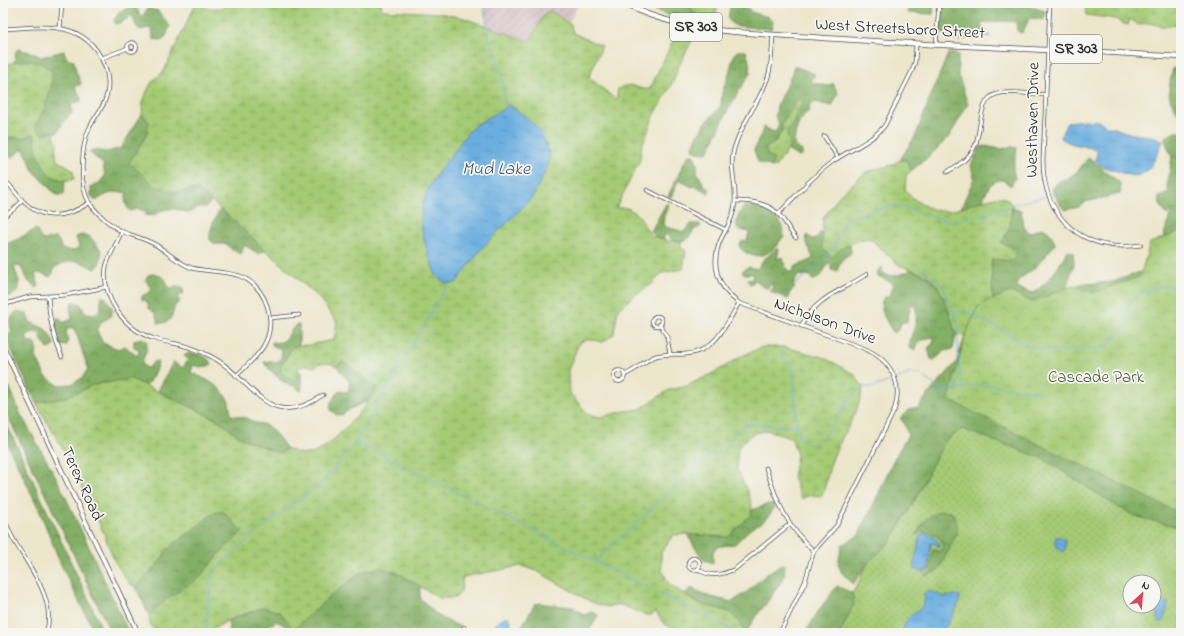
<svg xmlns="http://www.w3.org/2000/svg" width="1184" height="636" font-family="'Indie Flower',sans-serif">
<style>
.industrial{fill:url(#industrial-furrows)}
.grass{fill:url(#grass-dots);stroke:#687b50;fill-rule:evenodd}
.forest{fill:url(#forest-crowns);stroke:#586d48}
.wetland{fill:url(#wetland-marsh);stroke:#687b50}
.park{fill:url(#park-crowns);stroke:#687b50}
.water{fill:url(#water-ripples);stroke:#4b6c86}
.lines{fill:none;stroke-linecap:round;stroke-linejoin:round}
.stream{stroke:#6baee0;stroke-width:1}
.street-casing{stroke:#484743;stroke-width:4.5}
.secondary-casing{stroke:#484743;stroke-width:5.5}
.primary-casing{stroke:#484743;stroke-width:6}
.street{stroke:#fff;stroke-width:3}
.secondary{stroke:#fff;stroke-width:4}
.primary{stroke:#fff;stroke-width:4.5}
.labels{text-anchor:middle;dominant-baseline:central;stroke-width:3.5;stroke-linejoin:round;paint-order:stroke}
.shield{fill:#f6f6f2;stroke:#686867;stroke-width:1}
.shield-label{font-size:16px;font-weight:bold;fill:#2b2b2b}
.street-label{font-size:17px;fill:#2b2b2b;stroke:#f6f6f2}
.park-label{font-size:17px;fill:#505b41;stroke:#f6f6f2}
.water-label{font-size:18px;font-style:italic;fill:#41596a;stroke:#f6f6f2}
</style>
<defs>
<pattern id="industrial-furrows" width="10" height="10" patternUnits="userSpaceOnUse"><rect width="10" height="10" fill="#d2bec3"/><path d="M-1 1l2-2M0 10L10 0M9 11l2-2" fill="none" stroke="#b4a3a8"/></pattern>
<pattern id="grass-dots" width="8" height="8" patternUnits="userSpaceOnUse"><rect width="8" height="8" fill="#a5cb75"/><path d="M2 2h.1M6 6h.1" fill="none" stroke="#8eae65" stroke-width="1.8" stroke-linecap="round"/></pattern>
<pattern id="forest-crowns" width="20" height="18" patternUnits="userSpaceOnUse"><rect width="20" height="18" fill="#84af66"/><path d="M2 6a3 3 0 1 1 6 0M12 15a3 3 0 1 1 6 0" fill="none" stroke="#6c8f54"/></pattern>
<pattern id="wetland-marsh" width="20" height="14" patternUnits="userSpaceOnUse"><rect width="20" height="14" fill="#a5cb75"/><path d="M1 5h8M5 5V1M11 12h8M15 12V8" fill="none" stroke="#8eae65"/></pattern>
<pattern id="park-crowns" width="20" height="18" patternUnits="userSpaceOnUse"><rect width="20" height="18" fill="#a5cb75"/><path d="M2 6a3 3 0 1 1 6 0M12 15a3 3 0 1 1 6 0" fill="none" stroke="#8eae65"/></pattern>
<pattern id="water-ripples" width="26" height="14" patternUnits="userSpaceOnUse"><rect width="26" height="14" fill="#6baee0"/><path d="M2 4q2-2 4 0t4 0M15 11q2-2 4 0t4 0" fill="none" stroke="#588eb6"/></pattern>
</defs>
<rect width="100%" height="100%" fill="#f6f6f2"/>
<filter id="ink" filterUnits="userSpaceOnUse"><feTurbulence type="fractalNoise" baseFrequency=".025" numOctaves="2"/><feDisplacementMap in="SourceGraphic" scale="8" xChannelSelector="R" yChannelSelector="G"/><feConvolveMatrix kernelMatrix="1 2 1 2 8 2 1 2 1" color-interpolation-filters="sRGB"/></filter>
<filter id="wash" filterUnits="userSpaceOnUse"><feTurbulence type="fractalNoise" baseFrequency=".012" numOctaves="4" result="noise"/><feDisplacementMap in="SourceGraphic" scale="16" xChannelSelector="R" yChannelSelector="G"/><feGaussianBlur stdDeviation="0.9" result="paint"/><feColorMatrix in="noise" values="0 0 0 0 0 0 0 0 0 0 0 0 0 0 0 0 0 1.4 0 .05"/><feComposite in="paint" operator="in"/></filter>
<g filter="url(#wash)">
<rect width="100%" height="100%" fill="#ece6cb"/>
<!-- industrial -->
<polygon class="industrial" points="483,3 580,3 568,23 561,17 533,35 528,41 487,26"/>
<!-- grass -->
<path class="grass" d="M949 400 1181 514V633H825L847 605ZM1130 582H1154V606H1130Z"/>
<!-- forest -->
<g class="forest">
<path d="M654 3H691V8L698 19C681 23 663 13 648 7Z"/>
<polygon points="731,3 743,3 743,7 748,8 751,12 769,17 773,22 771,29 736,26 731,23 728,18"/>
<polygon points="907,3 934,3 933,14 908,13"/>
<path d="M943 3H967L976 7 981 3H1026L1025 5 1045 11 1044 20 1031 18 1028 21 1022 33 1017 31 1016 22C1004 20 992 22 980 24L986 32 991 37 980 35 958 41 940 32Z"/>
<polygon points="132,6 136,6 140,16 143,16 148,8 158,11 170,26 166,36 161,40 153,39 152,29 148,28 140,30 135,24 132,15 122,22 115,24 114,20 120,12"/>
<path d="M18 49 33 53 41 57 64 51 67 59 74 61 76 72 81 83 80 85 75 86 80 96 81 101 71 104 72 113 64 121 58 132H49L43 135 35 127 41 115 48 68C36 61 27 61 13 62L16 59 15 53Z"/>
<path d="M737 51H746L749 61 750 73 730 106 709 150 707 153 697 152 693 149C694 135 711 116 721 106L722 92 728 77 733 58Z"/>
<polygon points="948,54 958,54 958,75 968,104 949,137 928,157 911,171 906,160 900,160 916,135 929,100"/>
<path d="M794 66 815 74 811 80 813 83 828 86 833 83 838 94 832 106 815 102 809 106 810 111C798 119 795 131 794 145L802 151V155L799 157 787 150 789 148 787 136 788 129 794 122 795 116 800 108 793 106C790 112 786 116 783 122 782 125 782 129 781 132 777 141 770 145 767 154L774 160 772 163V167L758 162 754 150 764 127 774 132 777 130 779 123 775 116C777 112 776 107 778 103 783 90 791 80 794 66Z"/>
<path d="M1173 68H1181V120C1179 113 1175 109 1172 103 1166 92 1171 80 1173 68Z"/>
<path d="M142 114 149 122 146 136 129 163 137 170 176 192 197 189 211 202 206 207H198L188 213C176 208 164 206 154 216L145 215 147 211 138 209 130 211C125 205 124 200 127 193 116 190 105 194 96 201L91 196V187L99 183 105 176 103 164 89 152 93 150 107 152 121 148Z"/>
<path d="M1175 132H1181V528L1135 516 1118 507 1042 458 962 429 946 440 934 461 915 500 890 542 868 563 853 584 842 573 838 564 842 545 859 535 877 497 893 461 908 435 904 423 900 418 908 410 918 408 930 392 956 363 965 336 969 327 993 299 991 263 993 259 1011 261 1010 246 1001 243 1010 227 1012 207 1021 210 1024 227 1029 233 1042 228C1050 231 1053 236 1055 244L1036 267 1018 280 1017 288 1033 293 1046 283 1057 269 1067 251 1073 252 1074 264 1066 288 1085 284 1113 282 1148 269 1161 245 1172 209 1167 215 1161 206 1158 198 1169 192 1167 186 1172 157 1164 138Z"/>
<polygon points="33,133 35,136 36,147 44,167 60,180 65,180 64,195 56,195 32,169 29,159 23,149 12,157 3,155 3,137 11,138"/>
<path d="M985 146 1001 149 1012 147 1017 148 1013 170 1015 178 1011 186 1003 180C989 180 988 190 982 201L961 208 974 178 971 165 980 147Z"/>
<path d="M689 155H693C697 160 698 166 697 172L704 185 709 189V193L705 191 696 186 692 187 679 179 672 195 671 197 668 196 685 161Z"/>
<polygon points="1088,158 1091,159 1121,184 1120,194 1085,202 1079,207 1065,210 1061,206 1052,189 1059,181 1068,178 1077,172"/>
<polygon points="666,204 668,204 669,205 664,216 663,225 666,227 684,232 691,224 700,224 701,226 699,228 695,229 686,241 673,241 668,235 664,235 664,240 656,237 651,231"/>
<path d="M745 206C768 208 780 211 784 236 780 241 777 246 773 249 762 259 747 258 739 246L742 241H747L749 232 737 229C736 219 739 213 745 206Z"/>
<path d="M220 209 266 250 259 254 246 246H244L241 254 232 250 227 244H215L210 240C209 228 215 219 220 209Z"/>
<path d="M36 229 42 240 56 238 60 243 61 249 73 251 79 247 76 237 81 235 89 236 102 251 99 265 96 269C90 268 85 263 80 262 71 260 62 263 54 268L53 273 50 277 39 273 35 274 39 285 37 288 29 282 20 266 14 267 19 281V290L11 296 3 297V245L16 240Z"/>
<path d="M820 233H823V248L838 249 850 244C852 258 851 252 843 259 840 261 839 267 837 271L831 270V266L828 263C824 270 821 280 812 280L810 275 807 276 800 275 797 277 793 285 795 288 789 294 790 296 788 299 771 292 773 284 772 283 768 288 763 287 756 280 751 284 749 283 747 279 752 280 753 274H745L742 272 744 269 750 267 757 269 759 267 760 263 776 249H779L777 259 782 257 786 268 791 272 794 271V267C800 264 807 263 813 258L805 238 807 235 813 240 817 238Z"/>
<path d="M882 267V272C892 280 902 273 912 270L926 275 938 286 948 308 956 335 953 349 945 351 934 360 931 359 928 348 933 343 934 338 931 337 920 341 915 350 909 348C910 333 921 320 914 305L911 304C909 310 909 316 907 322H902L898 330 893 333C887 320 880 314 882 300L886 296H890L891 290 894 286 891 282 876 275 878 271Z"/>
<path d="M153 274C163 276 167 278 168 288L180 287 184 289 183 294 177 297 179 299V303L175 305C172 315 172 324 158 323 157 316 155 311 148 308L149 305 145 300H142V296L150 292 152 288C147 283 144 281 148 275Z"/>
<path d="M101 296 106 298 113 310 110 317 101 322 97 331 103 343 118 349 125 346 137 356 140 350 134 347V340L142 338 147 341 146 352 142 362 145 367 149 368 154 361 158 362 156 371 146 386 131 379 93 385 81 391 63 398 36 403 6 338 12 331C8 322 10 317 17 311L26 313 30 322 45 329 50 335 54 344 52 348 48 349 41 339V334C35 332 30 331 26 337L29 343 33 342 36 343 37 349 36 357 45 376 58 385 72 384 82 378 88 369 77 335 73 327 66 330C66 335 69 341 67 345L61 346C57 337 54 328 57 318H60L61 322H65L72 319 70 307 73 302 80 304 85 312 92 315 100 311 101 304Z"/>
<path d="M296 325H299V345L293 346 281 366V372L287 378 297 375V370L301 372C301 377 303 389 301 392 298 389 295 386 291 385 288 384 287 384 285 383 280 380 265 366 264 362L271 361 277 362 281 359 282 350 272 345V342C289 345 286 334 296 325Z"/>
<path d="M188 353C197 353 207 355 212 364L204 368 193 365 191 373C204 377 224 388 229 402 230 406 230 411 231 415L247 418 255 423 263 424 270 428 279 438 287 449 279 453 241 438 218 420 158 391 173 362 183 368 188 359 184 356Z"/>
<polygon points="342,361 377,388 370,400 350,409 342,415 336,415 330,409 331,402 339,391 348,392 350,382 342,374 337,366"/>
<polygon points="3,378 10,388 21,415 55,475 67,500 129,633 111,633 3,406"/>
<polygon points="3,416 104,633 95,633 62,567 38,507 3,435"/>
<polygon points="768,504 775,504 771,513 762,523 756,525 748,531 735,544 716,547 713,552 713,563 704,560 694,546 688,534 728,537 751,515 752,510"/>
<path d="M941 511 951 512 954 516 957 524V533L938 571 925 576 922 570 930 569 933 548 939 552 943 547C941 534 932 533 921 531L916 536C921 525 928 514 941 511Z"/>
<polygon points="215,512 224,512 244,531 220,553 199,578 167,599 149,615 136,588 160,561 167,550"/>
<path d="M785 564 784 577 771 597 754 619 748 629 747 633H745L738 621 730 612 697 603 685 595 691 588 711 597 732 602C737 598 743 595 748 591 762 579 766 571 785 564Z"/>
<path d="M380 567 402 575 420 586V598C434 613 440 619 459 626V633H287L284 625 276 621 260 633H230L228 621 264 607 280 612 330 596 362 572Z"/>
<polygon points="837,586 852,593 854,604 840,633 805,633 819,610"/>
<path d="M540 603 545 604 573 607 584 615 592 612 598 615 588 633H515C522 630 530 611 535 604Z"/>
</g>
<!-- wetland -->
<g class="wetland">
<path d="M196 3H202L207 8H223V3H381L382 10 440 13 464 18 528 41 533 35 545 13 551 11 571 25 573 33 602 46 589 77 616 100 618 89C633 80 637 91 650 89L678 30 695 34 677 70 674 80 653 118 641 148 640 160 616 208H628L640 217 643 223 651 236 669 241H682L680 247 686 251 683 269 662 273 652 284 636 294 618 309 614 334 603 342 588 339 579 343 568 370 569 392 587 413 600 417 625 411 640 409 669 390 687 386 719 370 740 357 762 347H784L823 357 854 374 863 387C859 414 844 431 834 455 828 468 827 483 822 496L811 495 801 499 793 477 797 455 792 439 768 430 752 434 738 447 737 470 747 490 752 505 751 515 728 537 688 534 673 535 661 553 662 570 669 584 697 603 730 612 738 621 745 633H684L664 624 656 612 649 616 618 604 607 607 591 602 537 571 521 566 463 577 461 591 455 598H439L402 575 380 567 362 572 330 596 294 629 280 612 264 607 231 619 218 626 209 633H156L150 624 149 615 167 599 199 578 220 553 243 531 224 512H215L167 550 160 561 136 588 129 583 115 562 104 534 70 461 36 403 63 398 81 391 93 385 131 379 218 420 241 438 279 453 287 449C295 452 305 456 314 453 334 445 365 407 377 389L342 361 337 366C329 363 321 360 315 367L306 365 298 368 296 379C289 381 285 376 281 372V366L293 346 308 345 334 340 337 322 318 297 198 189 176 192 155 186 129 163 146 136 149 122 142 114 143 102 147 91 152 82 164 71Z"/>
<polygon points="691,3 719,3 714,21 698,19 691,8"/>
<path d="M1087 3 1123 7 1147 3H1181V23C1175 24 1173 26 1169 26 1159 28 1152 20 1139 25L1130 19 1128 25 1121 23 1116 19 1086 15 1085 6Z"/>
<path d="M29 61 40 63 52 71C53 91 44 110 35 127L43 135 53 132 57 142 56 152 57 161C66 165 75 167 74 179 67 182 54 179 48 173 45 170 38 155 37 151 35 144 37 138 33 133L24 138 3 137V70L5 66 13 62Z"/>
<polygon points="801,99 803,100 800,108 795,116 794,122 788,129 787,136 790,142 789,148 775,167 772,168 772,163 774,160 767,154 766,148 775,142 782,131 782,124 797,100"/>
<path d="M900 160H906L911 171 906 176 905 191C915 201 928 210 942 211 960 213 992 192 1005 198 1007 199 1010 202 1012 204L1010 227 1001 243 1010 246 1016 252 1015 258 1011 261 992 259 991 263 993 299 985 302 965 336 956 335 948 308 938 286 926 275 899 265 872 240 867 238C853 242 841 246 832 257L822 248 823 218 840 195 866 172 892 165Z"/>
</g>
<!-- park -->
<polygon class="park" points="1181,231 1181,514 949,400 965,336 977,308 985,302 1011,292 1032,302 1074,285 1093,293 1140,277 1150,243"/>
<!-- water -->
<g class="water">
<path d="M509 105 525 116 540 131 547 146 550 159 543 177 531 199 482 248 456 283C443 285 436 278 432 266 428 251 421 235 421 219 421 192 440 169 456 149 460 143 465 135 471 129 482 119 497 114 509 105Z"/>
<path d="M1085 120 1100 121 1107 127C1113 126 1119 130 1125 132 1137 136 1154 134 1163 141 1156 155 1150 181 1128 175 1124 174 1121 172 1117 171 1106 167 1103 169 1095 160L1097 154V151C1086 144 1072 147 1061 138 1061 133 1065 129 1066 124L1068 122Z"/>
<path d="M923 533C930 534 939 540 940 546L938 547 936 544 933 543 931 544 928 569 927 570 919 571 915 569 914 566 920 536Z"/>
<path d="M1056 537H1061L1065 540V550L1063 552C1057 550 1053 542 1056 537Z"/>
<path d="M929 591 945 597 956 595 960 596C960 606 947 625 941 633H903C903 615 920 613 924 603 925 600 924 597 924 593Z"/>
<polygon points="1163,601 1168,603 1168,605 1164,619 1161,623 1159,622 1157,619 1159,604 1160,602"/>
<polygon points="504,617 508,617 511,621 510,626 503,633 495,631 493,627"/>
</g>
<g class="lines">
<!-- stream -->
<g class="stream">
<polyline points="483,3 489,39 495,53 502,79 506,107"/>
<polyline points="1051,194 1060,191 1096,162"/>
<polyline points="919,267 942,285 956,319 958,328 958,352 960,376 956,389"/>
<polyline points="794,285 823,261 836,242 846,218 893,205 950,221 988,214 1022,202 1045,196"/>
<polyline points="955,317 960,312 965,311 984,320 1022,343 1041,349 1061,351 1104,348 1121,333 1127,320 1128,305 1134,296 1141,292 1164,286 1181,287"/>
<polyline points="782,350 782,358 793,367 797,425"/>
<polyline points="925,378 943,392 971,386 991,385 1039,392"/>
<polyline points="896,379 909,374 921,374"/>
<polyline points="356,442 738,633"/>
<polyline points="595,561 679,484 707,456 725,450 736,433 747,424 789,427 797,425 800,437 809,445 816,442 830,430 835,419 843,410 848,399 863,387 873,387 893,380"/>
<polyline points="206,633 211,574 241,546 264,526 322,483 356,442 448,284"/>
</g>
</g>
</g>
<g filter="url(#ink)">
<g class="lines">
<!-- street casing -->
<g class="street-casing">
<g id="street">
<path d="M1050 3 1043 159C1042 217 1083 254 1141 245"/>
<path d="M3 29C42 27 84 19 103 62 109 75 110 89 104 103 100 112 93 119 89 129 81 146 79 186 89 202 95 212 112 227 123 232 134 236 146 239 156 245 169 253 178 263 192 268 208 272 225 271 240 276 267 287 278 322 263 347 256 358 245 367 236 376"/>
<polyline points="60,29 62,3"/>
<path d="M773 35C772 49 772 64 768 77 760 102 741 123 734 149 728 168 739 189 734 209 732 220 726 229 721 239 710 263 717 288 739 303L863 348C890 359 904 382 894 411L837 525 814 551 811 560 805 582 780 633"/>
<circle cx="132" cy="47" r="4.5"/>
<polyline points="936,45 939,3"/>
<polyline points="102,58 128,48"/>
<polyline points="824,136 838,158"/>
<path d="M947 172C957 166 967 160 973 150 983 135 976 99 997 94 1008 90 1033 94 1046 95"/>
<path d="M3 179C11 185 15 193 22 200 43 222 66 218 89 203"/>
<polyline points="647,190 726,230"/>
<path d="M736 201C752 201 770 203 781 217 787 224 790 232 796 238"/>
<path d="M778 214C796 196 812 176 832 162 850 149 871 143 885 125L912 71 915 62 916 44"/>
<polyline points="3,217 14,209 22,201"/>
<path d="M122 231C117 243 109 255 106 267 101 298 125 329 152 338 163 342 174 343 185 346 194 348 202 352 210 356 252 376 266 435 323 395"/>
<path d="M48 297C49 319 53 337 62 357"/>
<polyline points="3,305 29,297 66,295 107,287"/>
<circle cx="657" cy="321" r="5"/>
<polyline points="270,318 299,315"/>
<polyline points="660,324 667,337 670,354"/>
<path d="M801 326C817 296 842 291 867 274"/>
<circle cx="619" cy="376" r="5.5"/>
<path d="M624 375C636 371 644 360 656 356 666 353 676 355 686 354 715 352 726 325 739 303"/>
<path d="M766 468C777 502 787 527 814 551"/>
<path d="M3 516C7 525 10 534 15 542 30 568 57 601 46 633"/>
<circle cx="694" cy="564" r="6"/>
<path d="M698 569C710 578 722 575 735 569L790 524"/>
<polyline points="460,633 464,627"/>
</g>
</g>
<!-- secondary casing -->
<g class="secondary-casing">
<polyline id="secondary" points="3,346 138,633"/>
</g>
<!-- primary casing -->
<g class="primary-casing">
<path id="primary" d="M622 3C680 33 748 33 811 37 890 43 969 46 1048 50L1082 49 1100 52 1181 57"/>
</g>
<!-- street -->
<use href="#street" class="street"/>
<!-- secondary -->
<use href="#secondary" class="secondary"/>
<!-- primary -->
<use href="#primary" class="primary"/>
</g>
</g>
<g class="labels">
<!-- shield labels -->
<g class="shield">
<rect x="670" y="13" width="52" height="28" rx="3"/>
<rect x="1050" y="35" width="52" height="28" rx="3"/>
</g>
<g class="shield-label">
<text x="696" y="27">SR 303</text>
<text x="1076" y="49">SR 303</text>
</g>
<!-- street labels -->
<g class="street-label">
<text transform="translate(900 29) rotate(3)">West Streetsboro Street</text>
<text transform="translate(1033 120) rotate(-89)">Westhaven Drive</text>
<text transform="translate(825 321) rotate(20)">Nicholson Drive</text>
<text transform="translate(82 484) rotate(65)">Terex Road</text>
</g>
<!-- park labels -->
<g class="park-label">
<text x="1096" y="377">Cascade Park</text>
</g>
<!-- water labels -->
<g class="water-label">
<text x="496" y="170">Mud Lake</text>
</g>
</g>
<!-- margin -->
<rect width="1184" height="636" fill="none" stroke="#f6f6f2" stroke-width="16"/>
<!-- north arrow -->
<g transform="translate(1142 594) rotate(26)"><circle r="19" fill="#f6f6f2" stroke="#a5a5a2"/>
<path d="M0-3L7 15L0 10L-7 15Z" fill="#d1495b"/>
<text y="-6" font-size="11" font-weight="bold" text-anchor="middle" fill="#2b2b2b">N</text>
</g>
</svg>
